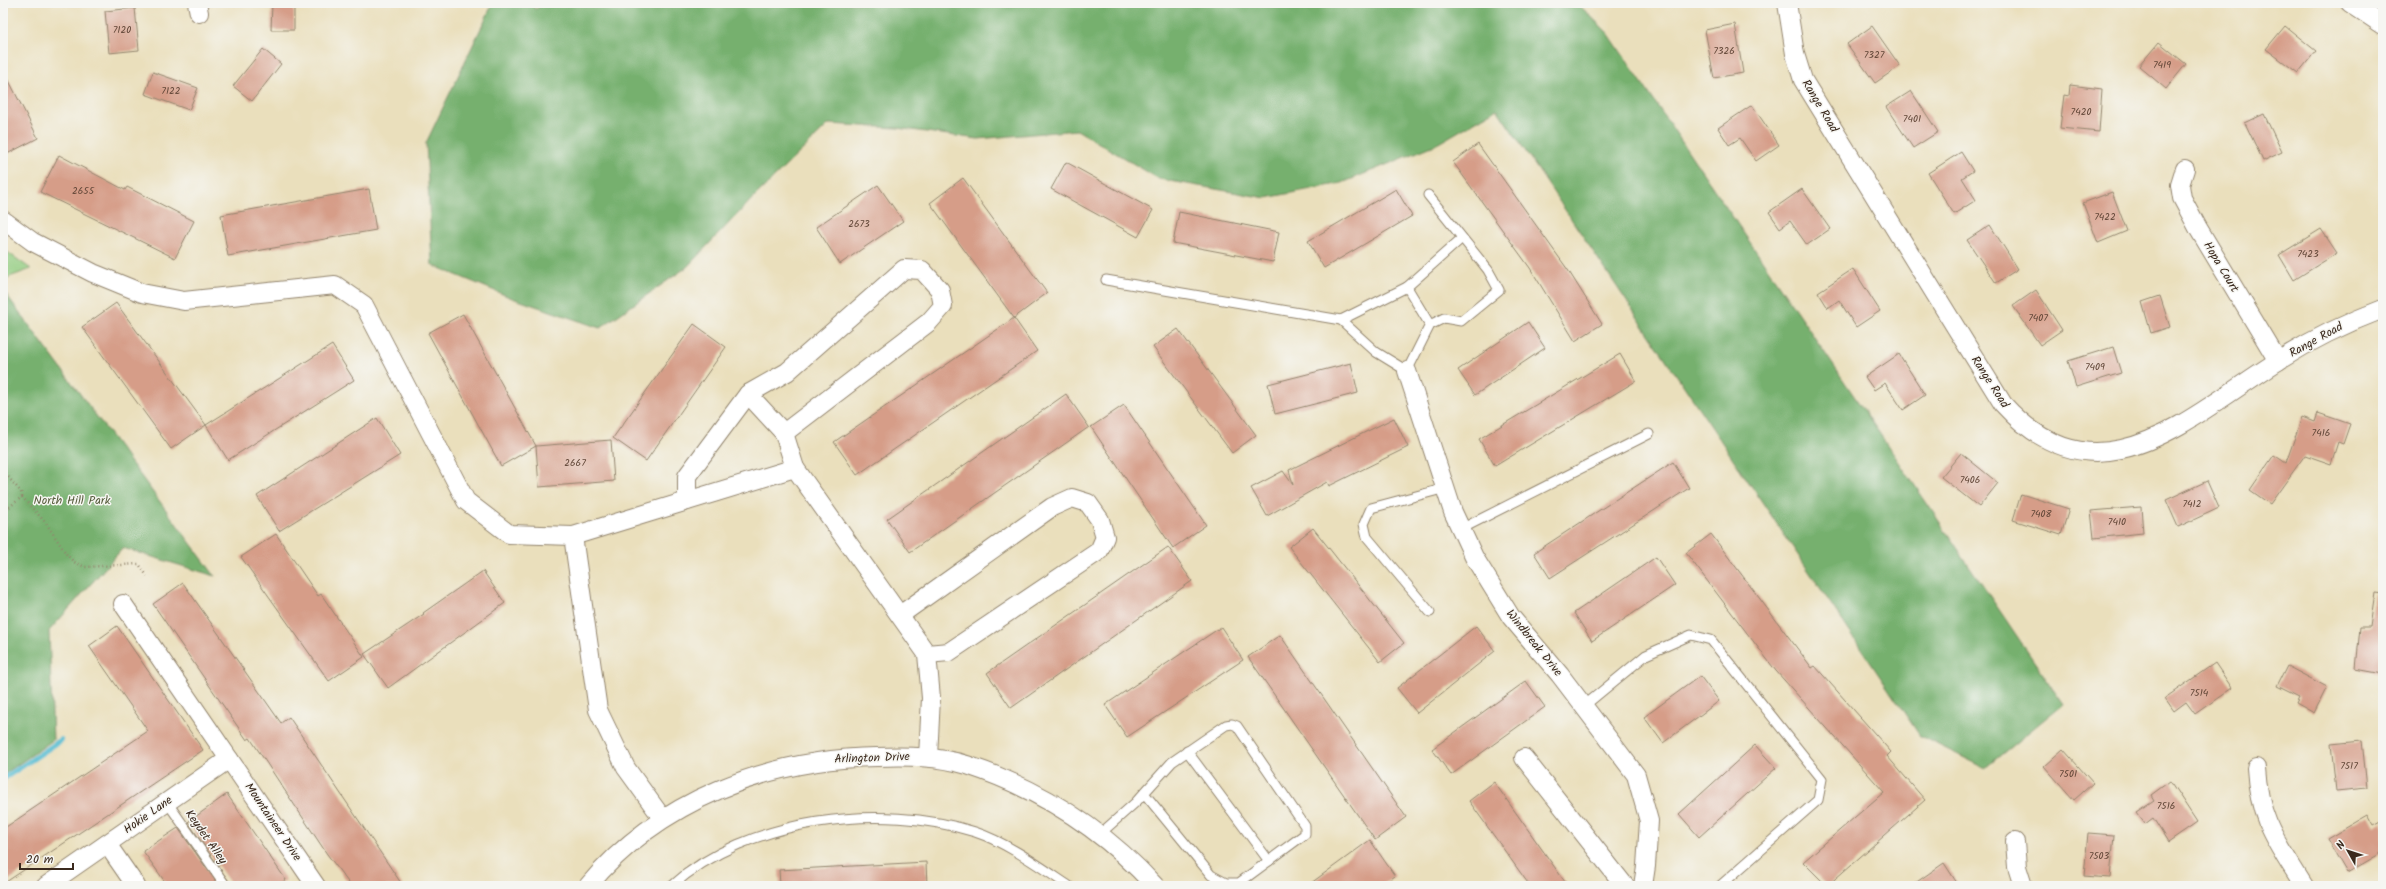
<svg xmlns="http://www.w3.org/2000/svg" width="2386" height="889" font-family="Kalam,sans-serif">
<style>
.green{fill:#93cc80;stroke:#677b4f}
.forest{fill:#76b06e;stroke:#586d46}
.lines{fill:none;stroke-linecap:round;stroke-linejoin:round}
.stream{stroke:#54bcd1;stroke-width:5.5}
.building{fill:#d69d88}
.service-casing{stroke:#92846d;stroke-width:11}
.minor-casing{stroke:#92846d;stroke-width:20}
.path{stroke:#92846d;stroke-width:2.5;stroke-dasharray:1 3;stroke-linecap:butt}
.service{stroke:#fff;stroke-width:9}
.minor{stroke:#fff;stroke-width:18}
.labels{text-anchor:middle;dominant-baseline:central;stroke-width:3;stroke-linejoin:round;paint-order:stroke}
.number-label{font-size:10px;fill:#624738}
.street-label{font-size:12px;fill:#3b2a1e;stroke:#f6f6f2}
.park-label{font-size:12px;fill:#555b3b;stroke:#f6f6f2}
</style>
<rect width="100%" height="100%" fill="#f6f6f2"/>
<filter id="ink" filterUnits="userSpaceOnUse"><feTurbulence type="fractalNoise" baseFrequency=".025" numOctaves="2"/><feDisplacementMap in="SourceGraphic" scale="8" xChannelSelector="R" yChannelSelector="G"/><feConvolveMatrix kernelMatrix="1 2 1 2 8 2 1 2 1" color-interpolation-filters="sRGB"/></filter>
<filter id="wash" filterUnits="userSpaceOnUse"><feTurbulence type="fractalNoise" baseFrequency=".012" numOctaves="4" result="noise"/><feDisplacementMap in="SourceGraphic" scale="16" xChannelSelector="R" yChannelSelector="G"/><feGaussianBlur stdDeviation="0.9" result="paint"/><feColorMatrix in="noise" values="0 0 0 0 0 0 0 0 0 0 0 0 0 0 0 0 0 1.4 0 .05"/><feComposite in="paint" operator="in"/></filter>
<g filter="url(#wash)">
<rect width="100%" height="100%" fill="#eadfbc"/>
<!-- green -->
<polygon class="green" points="3,249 31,269 4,279 3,281"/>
<!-- forest -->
<g class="forest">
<polygon points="493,3 531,3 535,9 547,3 1577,3 1608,33 2063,704 1985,768 1920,736 1497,109 1437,144 1342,183 1266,198 1159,179 1077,130 978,139 897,128 829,124 753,198 687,267 600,328 512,298 432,265 426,143"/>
<polygon points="3,290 215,576 123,548 49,631 53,740 3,775"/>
</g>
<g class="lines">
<!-- stream -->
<polyline class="stream" points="3,779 61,740"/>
</g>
<g id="blocks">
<!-- building -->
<g class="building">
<polygon points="272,3 294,3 294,30 271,30"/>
<polygon points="135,8 139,50 109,53 105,11"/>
<polygon points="1735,24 1743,73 1714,78 1705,30"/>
<polygon points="1872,26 1900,66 1875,83 1847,44"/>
<polygon points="2285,26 2316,51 2298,73 2266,49"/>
<polygon points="2159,42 2186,64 2166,89 2139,66"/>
<polygon points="263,49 281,64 252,101 233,86"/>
<polygon points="3,69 38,138 3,156"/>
<polygon points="153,72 198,88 189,110 145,94"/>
<polygon points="2070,85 2102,89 2099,132 2060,128 2064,95 2069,96"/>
<polygon points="1911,91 1938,132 1913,148 1886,107"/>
<polygon points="1752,105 1779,145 1756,161 1740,138 1729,145 1718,128"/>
<polygon points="2264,114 2282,152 2263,161 2245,123"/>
<polygon points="1478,144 1568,270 1602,324 1575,341 1530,268 1453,162"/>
<polygon points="1961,152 1973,171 1962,178 1976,200 1954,214 1928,173"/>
<polygon points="59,155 125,190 127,187 194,221 175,258 40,192"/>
<polygon points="1066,162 1153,210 1138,237 1051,189"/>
<polygon points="963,178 1047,293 1014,318 930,203"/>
<polygon points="878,185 903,221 840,264 816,227"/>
<polygon points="369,189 376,230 228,256 221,215"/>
<polygon points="1396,189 1412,216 1324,268 1308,241"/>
<polygon points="1802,189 1830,229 1807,245 1790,221 1780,228 1769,212"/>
<polygon points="2112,192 2127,231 2098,243 2083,203"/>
<polygon points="1179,212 1279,232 1273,262 1173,243"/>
<polygon points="1990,225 2018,269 1996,283 1967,240"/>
<polygon points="2321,229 2337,253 2294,280 2279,255"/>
<polygon points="1853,269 1880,311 1856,327 1839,300 1828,308 1818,292"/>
<polygon points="2036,290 2062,330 2040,345 2013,306"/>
<polygon points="2160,296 2170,327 2151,333 2142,302"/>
<polygon points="116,303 206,425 171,449 82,327"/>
<polygon points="463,314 536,446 501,466 428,333"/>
<polygon points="1014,318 1037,351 857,475 834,442"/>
<polygon points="1528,322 1545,348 1475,395 1458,370"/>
<polygon points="694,324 726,347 646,461 613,438"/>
<polygon points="1178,329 1256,435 1232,453 1153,347"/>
<polygon points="332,345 354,380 228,460 206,425"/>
<polygon points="2113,347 2121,373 2076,387 2068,361"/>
<polygon points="1620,354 1636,381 1495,466 1479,439"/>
<polygon points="1899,354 1925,395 1903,410 1885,383 1874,390 1865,377"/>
<polygon points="1351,363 1358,393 1275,414 1268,384"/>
<polygon points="1066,394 1089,427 910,552 887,519"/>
<polygon points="1124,405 1206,525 1173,548 1091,427"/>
<polygon points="2318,413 2350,424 2343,444 2338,442 2331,464 2305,455 2270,504 2250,490 2274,455 2286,463 2302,417 2315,422"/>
<polygon points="377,418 400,455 279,531 257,496"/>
<polygon points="1394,418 1408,447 1329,486 1327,482 1267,516 1251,488 1283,471 1293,485 1289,470"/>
<polygon points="611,440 614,481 539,487 536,446"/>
<polygon points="1961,453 1998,483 1979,507 1941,477"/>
<polygon points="1673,462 1689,488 1550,578 1534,553"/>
<polygon points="2207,481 2219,508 2178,527 2166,500"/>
<polygon points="2021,494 2069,509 2061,535 2013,520"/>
<polygon points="2141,507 2143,533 2094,538 2091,511"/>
<polygon points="1313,528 1404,643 1380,662 1289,547"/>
<polygon points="276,534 318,596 321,594 364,657 329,681 241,557"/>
<polygon points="1711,534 1812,668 1815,666 1891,752 1887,756 1925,800 1827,886 1803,862 1884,792 1776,671 1686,553"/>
<polygon points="1168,547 1192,581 1011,708 987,673"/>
<polygon points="1656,557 1675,585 1592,641 1574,613"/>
<polygon points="483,571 505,603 388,688 364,654 424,614 423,613"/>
<polygon points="183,583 281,723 289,717 403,886 351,886 327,854 250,738 247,740 153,604"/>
<polygon points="2375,593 2383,594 2383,674 2356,669 2360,627 2370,627"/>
<polygon points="117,626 203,750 3,884 3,829 148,731 89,646"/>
<polygon points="1476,626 1495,651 1417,713 1397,688"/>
<polygon points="1221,627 1243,660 1127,737 1105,705"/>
<polygon points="1280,635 1406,817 1375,840 1248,657"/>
<polygon points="2215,663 2232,688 2195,714 2186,702 2174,711 2165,698"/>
<polygon points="2287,666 2327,687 2314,713 2296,703 2299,697 2277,686"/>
<polygon points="1700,676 1719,701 1663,743 1644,717"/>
<polygon points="1526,681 1545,707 1451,775 1432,749"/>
<polygon points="2362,741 2367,788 2336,791 2331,744"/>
<polygon points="1755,745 1776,768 1699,837 1679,814"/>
<polygon points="2063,749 2093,783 2074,800 2044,766"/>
<polygon points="2170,781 2197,822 2168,842 2153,818 2145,824 2136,812 2154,800 2151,795"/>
<polygon points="1494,782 1568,886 1530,886 1469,801"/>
<polygon points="227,794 286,880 277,886 232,886 188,822"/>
<polygon points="2368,815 2374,826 2383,821 2383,852 2347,873 2327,839"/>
<polygon points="178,828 219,886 168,886 143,851"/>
<polygon points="2088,833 2114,835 2110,878 2084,876"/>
<polygon points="1370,840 1395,876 1381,886 1307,886"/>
<polygon points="926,862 927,886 780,886 779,870"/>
<polygon points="1944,863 1959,886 1911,886"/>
</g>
</g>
</g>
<g filter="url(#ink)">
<use href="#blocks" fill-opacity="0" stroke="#92846d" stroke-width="1"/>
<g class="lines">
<!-- service casing -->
<g class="service-casing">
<g id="service">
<polyline points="1106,280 1341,320 1407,287 1462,238"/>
<polyline points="1407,287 1430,325"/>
<polyline points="1341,320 1376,352 1407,371 1430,325 1444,318 1461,321 1499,290 1488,270 1428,195"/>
<polyline points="1461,529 1649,434"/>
<polyline points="1430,612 1367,537 1364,524 1371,508 1446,488"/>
<polyline points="1584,706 1646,655 1691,635 1711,640 1822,779 1818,800 1720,886"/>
<polyline points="1187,751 1269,861"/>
<polyline points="167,802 226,886"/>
<polyline points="1100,834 1136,802 1172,762 1226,725 1232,724 1237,726 1305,826 1305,834 1239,883 1226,883 1211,875 1144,793"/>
<path d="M672 886C747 818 881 802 975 832 1006 842 1042 868 1069 886"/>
</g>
</g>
<!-- minor casing -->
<g class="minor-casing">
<g id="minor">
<polyline points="197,3 199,13"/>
<path d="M1787 3 1795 54 1803 80 2003 404C2098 509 2188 417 2278 361 2311 340 2346 323 2383 309"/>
<polyline points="2350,3 2383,25"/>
<polyline points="2185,169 2180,185 2182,198 2198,228 2278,361"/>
<polyline points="3,220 33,242 93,273 142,293 184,301 335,285 364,305 466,501 509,534 573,536 795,468 927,654 931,698 928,757"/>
<polyline points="1407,371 1453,512 1474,557 1511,617 1560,675 1636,775 1649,821 1646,866 1643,886"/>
<polyline points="748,394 784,433 795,468"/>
<polyline points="687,501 687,476 748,394 787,372 904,269 922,270 940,290 943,306 929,322 784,433"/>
<polyline points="573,536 598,710 626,768 663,819"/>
<polyline points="123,604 316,886"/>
<polyline points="900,615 1052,507 1072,498 1088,503 1100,520 1105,537 1099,551 949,652 927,654"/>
<polyline points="1524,758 1625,886"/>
<path d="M2256 768C2259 821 2277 842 2304 886"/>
<polyline points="2015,842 2017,867 2023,886"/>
<polyline points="107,844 136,886"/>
<polyline points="46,886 229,759"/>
<path d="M588 886C659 800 768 759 877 757 907 756 938 756 967 765 1040 789 1104 830 1155 886"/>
</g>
</g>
<!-- path -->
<g class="path">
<polyline points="3,471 21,492 22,497 3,512"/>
<polyline points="22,497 46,523 67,555 74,562 85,567 139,564 147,576"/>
</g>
<!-- service -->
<use href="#service" class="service"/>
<!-- minor -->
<use href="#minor" class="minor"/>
</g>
</g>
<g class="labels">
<!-- number labels -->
<g class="number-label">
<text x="122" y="30">7120</text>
<text x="1724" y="51">7326</text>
<text x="1874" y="55">7327</text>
<text x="2162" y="65">7419</text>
<text x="171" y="91">7122</text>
<text x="2081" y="112">7420</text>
<text x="1912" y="119">7401</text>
<text x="83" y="191">2655</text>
<text x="2105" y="217">7422</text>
<text x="859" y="224">2673</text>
<text x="2308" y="254">7423</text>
<text x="2038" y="318">7407</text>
<text x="2095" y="367">7409</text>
<text x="2321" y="433">7416</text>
<text x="575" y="463">2667</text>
<text x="1970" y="480">7406</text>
<text x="2192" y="504">7412</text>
<text x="2041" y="514">7408</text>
<text x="2117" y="522">7410</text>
<text x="2199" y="693">7514</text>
<text x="2349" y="766">7517</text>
<text x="2068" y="774">7501</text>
<text x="2166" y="806">7516</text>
<text x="2099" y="856">7503</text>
</g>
<!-- street labels -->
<g class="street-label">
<text transform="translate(1820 106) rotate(59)">Range Road</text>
<text transform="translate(2221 267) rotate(59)">Hopa Court</text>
<text transform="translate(2316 340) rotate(-29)">Range Road</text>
<text transform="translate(1990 382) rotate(57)">Range Road</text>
<text transform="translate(1534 643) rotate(51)">Windbreak Drive</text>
<text transform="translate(872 758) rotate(-2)">Arlington Drive</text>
<text transform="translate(148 815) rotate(-35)">Hokie Lane</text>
<text transform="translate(273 822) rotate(56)">Mountaineer Drive</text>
<text transform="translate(206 837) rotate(55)">Keydet Alley</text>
</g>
<!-- park labels -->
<g class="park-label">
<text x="72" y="500">North Hill Park</text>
</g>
</g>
<!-- margin -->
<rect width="2386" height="889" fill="none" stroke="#f6f6f2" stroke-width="16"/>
<!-- north arrow -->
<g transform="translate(2348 851) rotate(309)" stroke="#f6f6f2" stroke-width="3" paint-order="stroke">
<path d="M0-3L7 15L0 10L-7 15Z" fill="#3b2a1e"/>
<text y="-6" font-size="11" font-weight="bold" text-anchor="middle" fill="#3b2a1e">N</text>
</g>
<!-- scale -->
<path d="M20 863v6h53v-6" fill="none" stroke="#3b2a1e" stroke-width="2"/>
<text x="26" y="863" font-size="12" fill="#3b2a1e" stroke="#f6f6f2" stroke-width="3" paint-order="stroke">20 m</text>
</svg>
